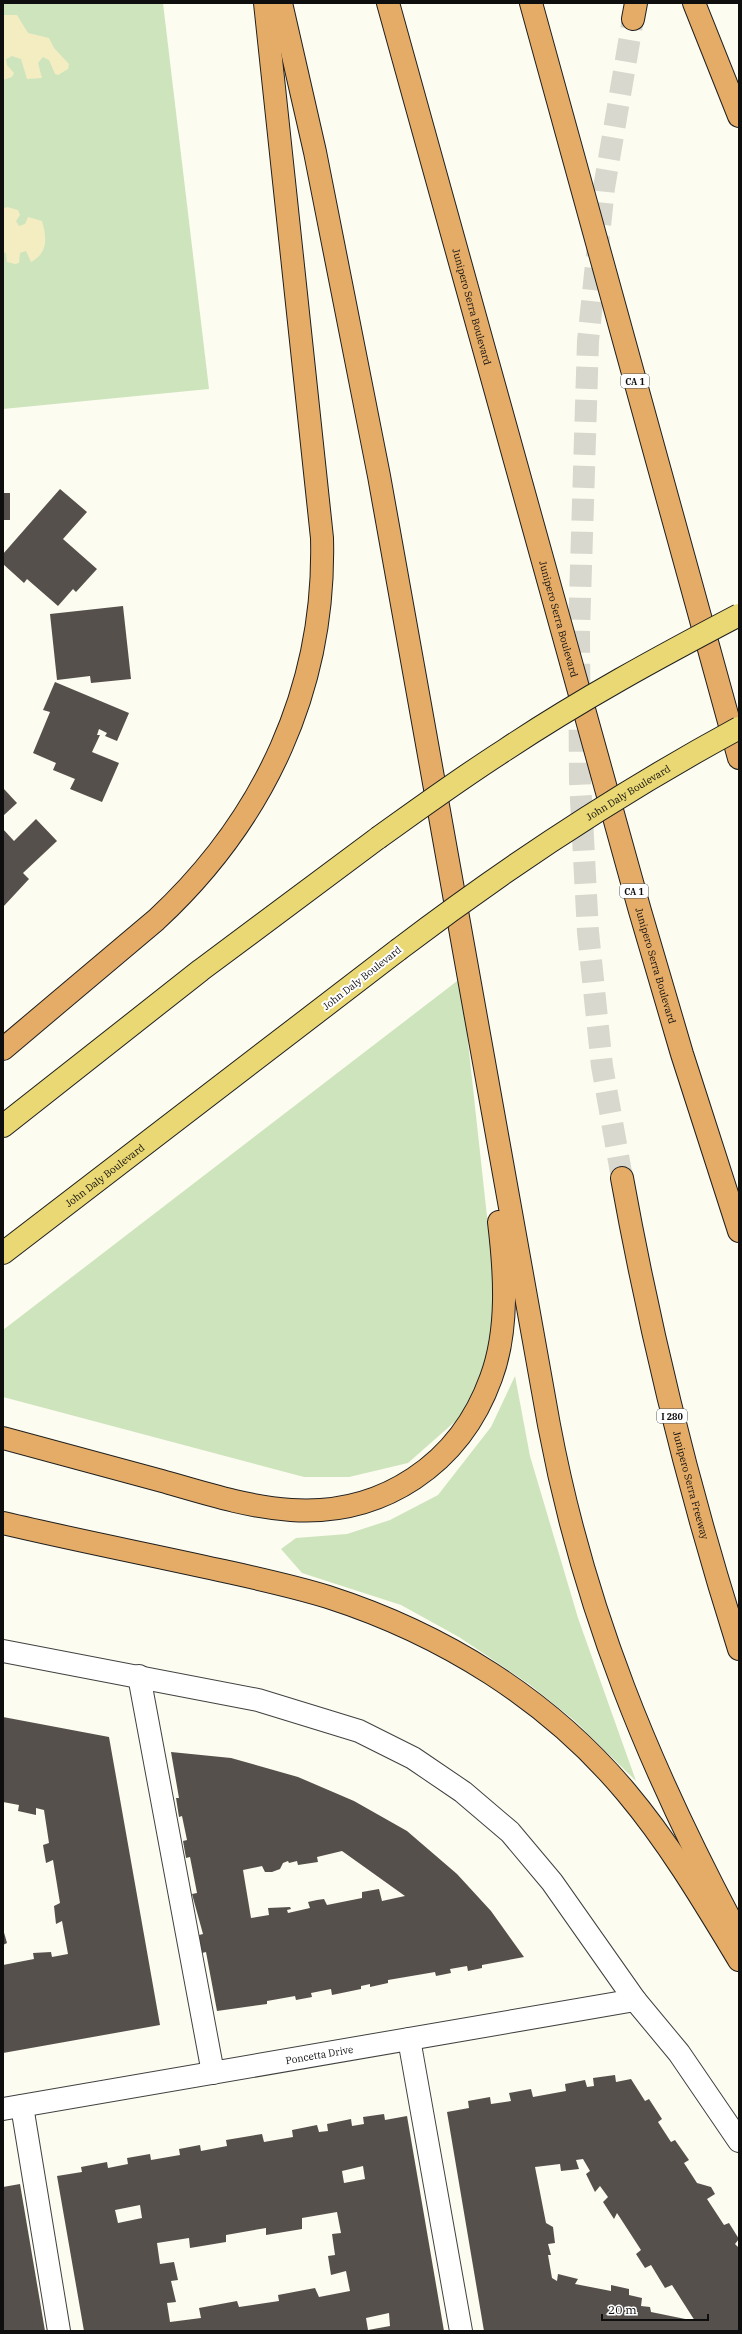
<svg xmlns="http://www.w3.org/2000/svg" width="742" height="2334" font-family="'IBM Plex Serif',serif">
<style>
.green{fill:#cee4bd}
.sand{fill:#f4edc2}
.building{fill:#55504b;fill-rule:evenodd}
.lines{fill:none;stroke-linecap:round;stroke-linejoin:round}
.motorway-tunnel{stroke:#d9d8ce;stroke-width:22;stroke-dasharray:22 11;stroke-linecap:butt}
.minor-casing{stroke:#414141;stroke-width:24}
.primary-casing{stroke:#1f1f1f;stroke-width:24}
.motorway-casing{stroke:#1f1f1f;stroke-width:24}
.minor{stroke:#fff;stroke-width:22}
.primary{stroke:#ead874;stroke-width:22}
.motorway{stroke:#e5ac67;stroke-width:22}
.primary-bridge-casing{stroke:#1f1f1f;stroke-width:24;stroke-linecap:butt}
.primary-bridge{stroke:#ead874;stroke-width:22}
.labels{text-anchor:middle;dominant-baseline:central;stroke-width:4;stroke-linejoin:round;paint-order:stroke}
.shield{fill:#fff;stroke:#565656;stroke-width:1}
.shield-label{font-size:9px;font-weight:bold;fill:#0e0e0e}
.street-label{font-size:10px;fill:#0e0e0e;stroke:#fff}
</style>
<rect width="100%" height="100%" fill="#fdfcf0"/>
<!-- green -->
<g class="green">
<polygon points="3,3 163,3 209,389 3,409"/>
<polygon points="461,978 496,1299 491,1347 467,1411 408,1463 349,1477 304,1477 3,1397 3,1330"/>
<polygon points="515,1376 530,1456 578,1618 636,1781 575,1721 529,1684 459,1637 401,1605 302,1573 281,1549 296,1538 347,1534 390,1520 438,1495 491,1427"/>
</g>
<!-- sand -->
<g class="sand">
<polygon points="4,15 17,15 28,33 49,38 54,48 69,64 68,69 58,75 55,74 49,60 43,57 38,63 42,78 27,79 21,59 12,56 6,59 7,65 14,73 12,77 3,80"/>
<path d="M7 207 18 210 20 215 16 221 19 226 25 224 28 217 42 221C47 238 48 253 31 262L26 251 20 253 19 263 15 264 7 262 6 253 3 252V209Z"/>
</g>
<!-- building -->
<g class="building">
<polygon points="60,489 87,512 63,539 97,569 76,592 73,589 58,606 27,579 24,583 3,564 3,554"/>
<rect x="3" y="493" width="7" height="27"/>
<polygon points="123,606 131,679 91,683 90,676 57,680 50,614"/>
<polygon points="55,682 129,713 117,741 105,736 107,733 99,729 97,735 100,735 92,752 119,763 102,802 70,789 75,779 53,770 56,763 33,753 50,712 43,710"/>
<polygon points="3,788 17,803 3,816"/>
<polygon points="36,819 57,841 23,873 29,879 3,907 3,829 14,841"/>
<polygon points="3,1717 109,1737 160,2025 3,2053 3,1965 34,1959 33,1953 51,1952 52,1957 68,1954 62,1921 56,1924 54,1906 60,1903 53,1860 46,1863 43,1845 49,1843 44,1810 36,1808 36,1815 18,1811 19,1805 3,1802"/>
<path d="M171 1752 231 1758 298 1777 354 1801 407 1831 457 1874 491 1911 524 1957 482 1965V1968L468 1971 467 1966 450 1969 451 1973 436 1976 435 1972 388 1980V1983L370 1987V1984L361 1986V1989L332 1995 331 1989 311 1993 312 1997 296 2000 295 1996 267 2001V2004L217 2011 206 1952 202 1953 199 1935 203 1934 192 1894 197 1893 190 1857 186 1858 183 1841 187 1840 182 1816 179 1817 176 1798H179ZM342 1851 405 1896 382 1901 379 1889 362 1892V1898L327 1905 324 1899 317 1900 308 1902 310 1908 288 1913 287 1910 291 1909 290 1907 268 1908 269 1915 251 1918 243 1870 262 1866 265 1872H272L280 1869 283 1863 288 1861 289 1863 297 1861 298 1865 318 1862 317 1857Z"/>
<polygon points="3,1929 7,1943 3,1945"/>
<path d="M615 2075 616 2082 631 2079 645 2101 649 2099 662 2119 658 2122 671 2142 675 2140 689 2160 684 2163 697 2183 711 2187 715 2194 707 2199 724 2225 729 2223 739 2239 735 2244 739 2248V2331H484L447 2112 469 2108 468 2101 490 2097 491 2104 511 2101 509 2093 531 2089 533 2097 566 2091 565 2084 585 2080 587 2087 594 2086 593 2078ZM583 2159 590 2171 586 2174 595 2192 600 2186 608 2197 603 2202 614 2219 617 2213 641 2250 636 2254 645 2268 651 2265 665 2288 672 2285 695 2321 651 2312 650 2307 641 2306 642 2298 629 2295V2289L611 2285V2291L575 2284 578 2279 558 2274 557 2281 552 2278 548 2255H551L548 2244 555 2243 553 2227 546 2223 535 2167 560 2164 561 2171 579 2169 576 2160Z"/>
<path d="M384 2114 385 2120 407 2116 444 2331H84L57 2176 82 2172 81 2167 107 2162 108 2168 128 2164 127 2158 150 2154 151 2160 180 2155 179 2149 200 2145 201 2151 227 2146 226 2140 262 2134 264 2142 293 2137 292 2130 317 2125 319 2132 328 2131 327 2124 351 2119 352 2126 364 2124 363 2117ZM363 2166 365 2179 344 2183 342 2171ZM140 2205 142 2218 118 2223 115 2210ZM337 2212 341 2233 332 2234 335 2255 328 2256 331 2275 346 2271 350 2291 319 2297 315 2288 278 2295 279 2301 239 2307 237 2301 199 2308 201 2318 170 2322 167 2303 176 2302 171 2281 178 2280 174 2262 160 2264 157 2243 189 2238 190 2248 226 2242V2235L266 2228V2235L302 2229V2218ZM389 2313 390 2326 368 2330 366 2318Z"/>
<polygon points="20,2184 45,2331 3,2331 3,2187"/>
</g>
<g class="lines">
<!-- motorway-tunnel -->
<polyline class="motorway-tunnel" points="622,1178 602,1066 588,932 580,781 579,632 588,341 604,188 633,19"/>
<!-- minor casing -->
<g class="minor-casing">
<g id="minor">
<polyline points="3,1651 258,1700 359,1731 413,1758 463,1792 510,1832 552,1882 635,2000 679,2053 739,2141"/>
<polyline points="139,1676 213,2073"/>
<polyline points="409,2039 461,2331"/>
<polyline points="22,2106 59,2331"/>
<path id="s1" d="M3 2109 635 2000"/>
</g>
</g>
<!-- primary casing -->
<g class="primary-casing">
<g id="primary">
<polyline points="3,1126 201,970 378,838"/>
<path id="s2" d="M3 1253 398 950"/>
</g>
</g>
<!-- motorway casing -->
<g class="motorway-casing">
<g id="motorway">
<path d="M281 3 315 152 379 476 549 1425C584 1611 650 1770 739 1936"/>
<path id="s3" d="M388 3 640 911 682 1054 739 1231"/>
<polyline points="531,3 739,758"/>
<polyline points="694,3 739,116"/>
<polyline points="633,19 636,3"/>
<path d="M3 1049 156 920C265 819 326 687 322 538L265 3"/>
<path id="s4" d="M622 1178C651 1338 690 1495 739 1649"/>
<path d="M3 1438C56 1452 109 1467 162 1481 204 1493 247 1507 291 1510 383 1516 460 1464 491 1378 509 1330 505 1272 499 1222"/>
<path d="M3 1523C75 1540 147 1554 219 1570 255 1578 293 1586 328 1597 443 1634 548 1699 626 1792 669 1843 704 1902 739 1960"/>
</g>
</g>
<!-- minor -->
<use href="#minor" class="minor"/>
<!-- primary -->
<use href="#primary" class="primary"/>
<!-- motorway -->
<use href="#motorway" class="motorway"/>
<!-- primary-bridge casing -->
<g class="primary-bridge-casing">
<g id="primary-bridge">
<path d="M378 838C420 808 461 778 505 750 580 700 659 657 739 615"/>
<path id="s5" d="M398 950C507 867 619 793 739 728"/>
</g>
</g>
<!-- primary-bridge -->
<use href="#primary-bridge" class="primary-bridge"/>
</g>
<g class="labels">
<!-- shield labels -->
<g class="shield">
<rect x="621" y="374" width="28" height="14" rx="3"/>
<rect x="620" y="884" width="28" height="14" rx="3"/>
<rect x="657" y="1409" width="30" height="14" rx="3"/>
</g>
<g class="shield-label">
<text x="635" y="381">CA 1</text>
<text x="634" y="891">CA 1</text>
<text x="672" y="1416">I 280</text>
</g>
<!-- street labels -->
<g class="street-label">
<text stroke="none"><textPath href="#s3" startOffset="315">Junipero Serra Boulevard</textPath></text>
<text stroke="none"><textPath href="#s3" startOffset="639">Junipero Serra Boulevard</textPath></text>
<text stroke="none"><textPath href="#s5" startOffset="279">John Daly Boulevard</textPath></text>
<text stroke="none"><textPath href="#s3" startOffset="999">Junipero Serra Boulevard</textPath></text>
<text transform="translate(362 978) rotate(-38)">John Daly Boulevard</text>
<text stroke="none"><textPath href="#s2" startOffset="128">John Daly Boulevard</textPath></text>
<text stroke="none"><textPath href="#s4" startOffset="315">Junipero Serra Freeway</textPath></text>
<text stroke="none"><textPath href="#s1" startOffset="321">Poncetta Drive</textPath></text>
</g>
</g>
<!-- border -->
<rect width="742" height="2334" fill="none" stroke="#0e0e0e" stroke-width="8"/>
<!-- scale -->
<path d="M602 2314v6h106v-6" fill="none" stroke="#0e0e0e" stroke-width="2"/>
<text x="608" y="2314" font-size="12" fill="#0e0e0e" stroke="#ffffff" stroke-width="3" paint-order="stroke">20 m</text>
</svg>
